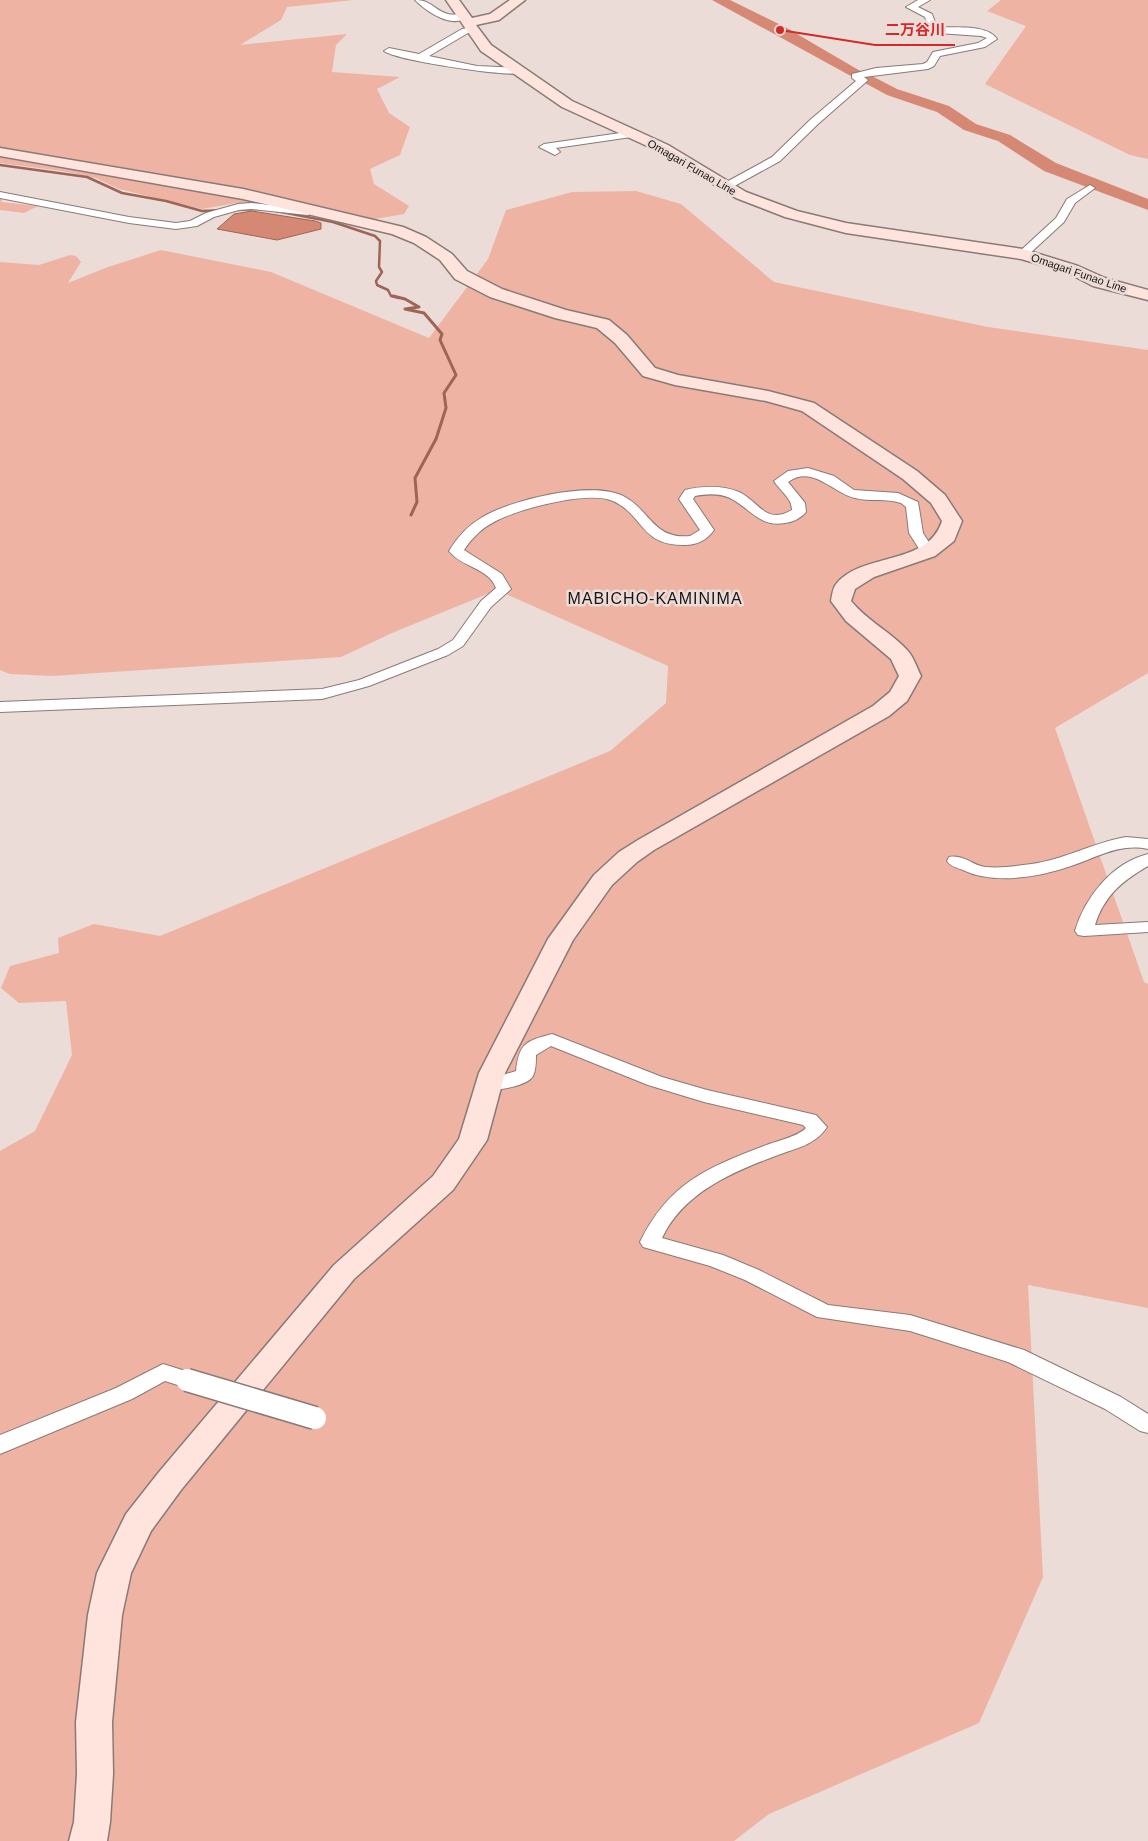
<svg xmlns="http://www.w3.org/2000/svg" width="1148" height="1841" font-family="Arial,'Noto Sans JP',sans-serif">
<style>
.green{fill:#eeb3a3}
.water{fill:#d58874;stroke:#9d6557}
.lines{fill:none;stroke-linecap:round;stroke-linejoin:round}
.stream-far1{stroke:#9d6557;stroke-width:2.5}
.stream{stroke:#9d6557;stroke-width:3}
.river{fill:#d58874;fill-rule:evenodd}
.street-casing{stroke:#897a77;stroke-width:2}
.secondary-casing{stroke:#897a77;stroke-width:3}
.street{fill:#fff;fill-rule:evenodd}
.secondary{fill:#ffe4dd;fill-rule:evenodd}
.street-bridge-casing{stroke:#897a77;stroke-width:25;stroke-linecap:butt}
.street-bridge{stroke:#fff;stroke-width:22}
.labels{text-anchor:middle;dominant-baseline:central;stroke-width:5;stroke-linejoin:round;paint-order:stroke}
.far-street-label{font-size:11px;fill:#1a1413;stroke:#ecdcd8}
.quarter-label{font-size:16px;letter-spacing:1px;fill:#1a1413;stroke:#ecdcd8}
.leader{fill:none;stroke:#d62828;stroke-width:2}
.callout-dot{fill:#d62828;stroke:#ecdcd8;stroke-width:2}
.callout-label{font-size:15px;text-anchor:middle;font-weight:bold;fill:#d62828;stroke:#ecdcd8;stroke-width:5;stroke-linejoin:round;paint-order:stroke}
</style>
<rect width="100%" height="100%" fill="#ecdcd8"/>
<!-- green -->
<g class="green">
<polygon points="0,0 354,0 287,7 281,20 240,45 347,34 336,45 332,72 400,77 377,89 389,113 410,127 400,155 370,169 374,184 409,206 404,214 369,220 304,208 236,203 202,209 119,189 96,178 62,171 0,163"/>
<polygon points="1001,0 1148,0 1148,159 1130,155 985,84 1026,26 987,11"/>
<polygon points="636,191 681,204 774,282 988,327 1148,350 1148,673 1055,728 1144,982 1148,984 1148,1308 1028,1285 1043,1577 979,1723 769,1814 734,1841 0,1841 0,1151 35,1131 72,1055 66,1001 19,1003 1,988 10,966 59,953 58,938 94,924 160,936 610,751 666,703 668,666 497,590 392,633 341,657 52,676 10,674 0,670 0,262 39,265 70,255 76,256 81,262 68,283 108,267 161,250 271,272 429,338 488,259 506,210 572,192"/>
<polygon points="0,198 3,198 1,202 38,206 24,213 0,210"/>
</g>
<!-- water -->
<polygon class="water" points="252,211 315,221 321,223 321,229 277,240 217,229 234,214"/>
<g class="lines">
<!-- stream-far1 -->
<g class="stream-far1">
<polyline points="0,165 87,177 122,193 166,201 202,211 223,210"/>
<polyline points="238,210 258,209"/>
<polyline points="271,210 333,222 375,236 380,241 379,267 382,272 376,281 377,285 388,290 391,296 399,298"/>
</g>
<!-- stream -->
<polyline class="stream" points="393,296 405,299 419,307 405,309 424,313 442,334 440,340 456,375 444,393 446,408 436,439 415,478 417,502 411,515"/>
<!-- river -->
<g class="river">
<polygon points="712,0 730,0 785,27 862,72 854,77 849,75"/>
<polygon points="868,74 897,89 949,106 976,124 1010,135 1056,163 1148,199 1148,210 1044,171 998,141 964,130 937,112 887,95 863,82 860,79 863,76"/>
</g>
<!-- street casing -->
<g class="street-casing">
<g id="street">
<path d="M415 0C432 0 435 11 448 14 455 16 462 12 468 17 452 29 427 12 415 0Z"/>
<path d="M918 0H930L918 7 932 14 936 25 940 27C956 28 987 24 997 39L985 47 940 56 934 66 928 69 864 77 868 80 866 82 818 124 780 161 729 189H721V185L772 157 810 120 856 81 852 78V74L876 68 923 64 927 62 933 52 978 43 987 38 981 36 938 33 929 29 925 17 906 7Z"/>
<path d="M472 27 477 30 475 32 468 33 429 56 477 66 519 68 524 71 522 73C505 77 395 60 384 51L389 48 419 54 462 29Z"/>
<polygon points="634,131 639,134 638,136 556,148 560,152 555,155 539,147 544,144"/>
<polygon points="1090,185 1095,188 1075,203 1064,222 1027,256 1019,256 1019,252 1056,218 1067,199"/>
<polygon points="0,192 129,217 176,223 190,221 206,213 238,204 251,203 308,209 313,212 308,215 251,209 239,210 214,217 197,226 176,229 129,223 0,198"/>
<path d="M808 468 834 476 854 490 898 493 918 502 923 533 935 552 928 556 923 555 909 533 906 507 901 503C886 498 870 502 855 498 833 493 812 464 788 482L805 503 806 512C801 518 793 522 785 523 760 528 750 508 730 498 719 493 706 494 695 496L693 499 714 530C707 540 697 545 685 545 640 546 644 515 613 501 588 490 518 509 494 522 482 528 471 539 464 550L502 574 511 589 491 607 463 646 448 655 369 686 322 699 0 712V702L322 689 359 680 438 649 453 640 481 601 496 588C489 568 461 567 449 551 457 538 467 526 481 518 509 500 589 481 621 495 650 508 652 540 690 536L700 530 679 499 685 490C703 486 722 485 739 492 761 503 765 525 792 510 792 498 780 491 774 481L788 471Z"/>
<path d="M1126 837 1148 839V849C1119 843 1098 857 1071 866 1039 877 994 885 963 870 957 868 950 866 947 861L949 857C963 854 972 865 985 867 997 868 1011 867 1023 865 1060 862 1091 843 1126 837Z"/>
<path d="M1148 854V866C1122 881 1104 896 1095 925L1148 922V932L1084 936 1078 935 1075 931C1085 897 1112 863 1148 854Z"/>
<path d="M552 1034 662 1077 707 1090 816 1115 827 1127C815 1145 797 1148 778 1155 733 1172 684 1192 662 1238L723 1255 759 1270 828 1305 910 1315 1024 1350 1121 1397 1148 1414V1433L1140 1431 1105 1409 1008 1362 910 1331 817 1317 745 1280 710 1266 643 1247 640 1242C668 1184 706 1168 764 1146 776 1141 797 1137 806 1128L803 1125 704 1102 648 1085 551 1046 536 1055C536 1061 536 1070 533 1076 528 1086 494 1092 483 1089L480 1085 483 1081 516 1071C519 1043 526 1041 552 1034Z"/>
<polygon points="163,1364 195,1374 198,1380 195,1386 187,1388 165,1381 132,1399 0,1454 0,1435 116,1388"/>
</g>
</g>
<!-- secondary casing -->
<g class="secondary-casing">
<g id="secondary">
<polygon points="446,0 459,0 472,18 490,14 510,0 525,0 499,20 476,25 491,45 572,101 668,145 746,192 797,211 846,223 1023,249 1078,266 1105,278 1148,290 1148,300 1093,286 1066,272 1021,259 846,233 785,217 736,198 658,151 562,107 481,51"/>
<path d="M0 148 243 189 403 227 426 237 452 254 467 271 502 289 566 310 609 320 627 335 655 368 678 375 768 391 814 403 917 471 945 495 962 521 954 541 935 556 874 577 855 589 851 601C867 621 891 632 908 651 914 658 917 668 921 676L907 701 889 716 654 850 637 862 612 885 573 940 505 1073 487 1140 453 1190 354 1279 181 1490 151 1531 131 1573 122 1615 112 1722 113 1774 110 1822 107 1841H69L74 1822 77 1774 76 1722 88 1615 97 1573 126 1514 159 1472 334 1265 433 1176 459 1139 479 1073 548 939 594 875 619 852 638 840 873 706 890 692 899 676 891 659 846 621 831 601C832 595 833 587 837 583 864 552 928 566 942 521L931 503 903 479 802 411 766 401 675 385 643 376 615 343 597 328 555 318 490 297 455 279 440 260 414 243 392 234 243 199 0 156Z"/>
</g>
</g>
<!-- street -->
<use href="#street" class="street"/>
<!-- secondary -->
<use href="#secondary" class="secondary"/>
<!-- street-bridge casing -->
<g class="street-bridge-casing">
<polyline id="street-bridge" points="187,1380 315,1418"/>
</g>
<!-- street-bridge -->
<use href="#street-bridge" class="street-bridge"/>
</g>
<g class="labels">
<!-- far-street labels -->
<g class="far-street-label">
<text transform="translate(692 167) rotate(30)">Omagari Funao Line</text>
<text transform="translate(1079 273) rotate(19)">Omagari Funao Line</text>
</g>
<!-- quarter labels -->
<g class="quarter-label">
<text x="655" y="598">MABICHO-KAMINIMA</text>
</g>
</g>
<!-- callouts -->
<path class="leader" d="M780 30L875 45H955"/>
<circle class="callout-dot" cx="780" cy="30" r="5"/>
<g class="callout-label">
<text x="915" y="35">二万谷川</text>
</g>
</svg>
